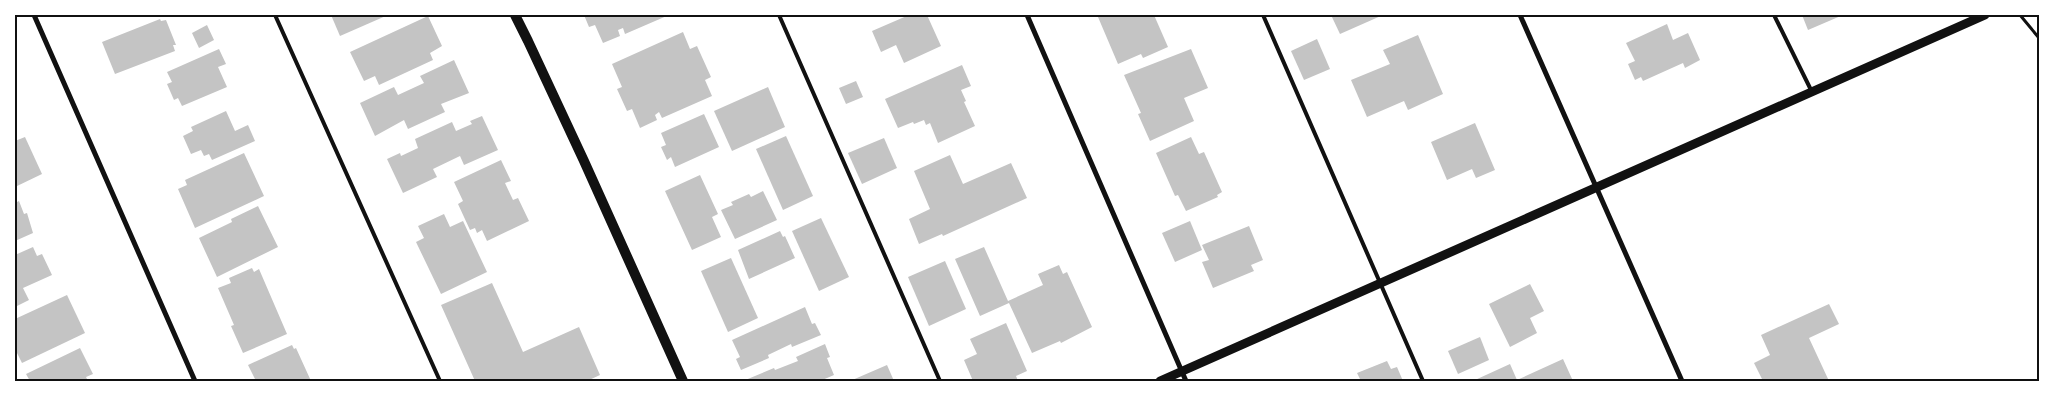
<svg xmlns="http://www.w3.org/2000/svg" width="2054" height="396" font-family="'Titillium Web',sans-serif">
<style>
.building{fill:#c4c4c4}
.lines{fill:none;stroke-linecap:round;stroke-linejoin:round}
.path{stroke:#111;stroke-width:3}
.service{stroke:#111;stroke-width:4}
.minor{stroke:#111;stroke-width:5}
.tertiary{stroke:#111;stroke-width:9}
.secondary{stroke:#111;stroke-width:10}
.neatline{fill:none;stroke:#111;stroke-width:2}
</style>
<rect width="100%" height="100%" fill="#fff"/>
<!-- building -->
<g class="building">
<polygon points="331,15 388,15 340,36"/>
<polygon points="584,15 669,15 625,34 623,28 618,30 620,36 603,43 595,25 589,27"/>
<polygon points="909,15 927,15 941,46 904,63 896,45 881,52 872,31"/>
<polygon points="1102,15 1154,15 1168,47 1143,58 1141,54 1118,64 1098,17"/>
<polygon points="1331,15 1383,15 1340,34"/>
<polygon points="1802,15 1843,15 1808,30"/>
<polygon points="428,16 442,46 430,53 433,60 379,85 375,76 364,81 350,52"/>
<polygon points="160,19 161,21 166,20 176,45 173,45 175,51 115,74 102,42"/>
<polygon points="1667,24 1673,40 1688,33 1700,60 1685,68 1683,63 1643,81 1641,77 1635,80 1628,64 1635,61 1626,43"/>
<polygon points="207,25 214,40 199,48 192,33"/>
<polygon points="683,32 690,49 697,46 711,77 705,80 712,96 662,118 659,112 655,115 657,120 640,128 632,109 627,111 617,89 622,87 612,64"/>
<polygon points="1418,35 1443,94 1408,110 1404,101 1367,117 1351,80 1390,64 1383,50"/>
<polygon points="1317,39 1330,69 1304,80 1291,51"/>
<polygon points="219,49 226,64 218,67 227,87 182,106 178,98 174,100 167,84 172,82 167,72"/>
<polygon points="1191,49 1208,88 1184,98 1194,121 1150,141 1138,114 1141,113 1124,75"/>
<polygon points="454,60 469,93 441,104 445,112 408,129 404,120 375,136 360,103 394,87 398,95 424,83 420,76"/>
<polygon points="962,65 971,86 961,90 966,101 964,102 975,126 938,143 930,123 926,125 924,120 914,124 913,122 898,128 885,99"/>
<polygon points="856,81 863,97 846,104 839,88"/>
<polygon points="768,87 785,127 732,151 714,111"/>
<polygon points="226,111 235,131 248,125 255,141 212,160 209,154 204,156 201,150 191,154 183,136 193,131 191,127"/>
<polygon points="704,114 719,147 675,167 671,157 667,160 661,147 666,145 661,133"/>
<polygon points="482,116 498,150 464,165 460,156 433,169 437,177 403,193 387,159 400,153 401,156 418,148 415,139 452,122 456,131 472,124 470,121"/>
<polygon points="1475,123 1495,170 1476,178 1472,169 1447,180 1431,142"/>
<polygon points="786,136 813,196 783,210 756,149"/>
<polygon points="25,137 42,174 15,187 15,141"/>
<polygon points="1191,137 1199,154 1204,152 1222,192 1217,195 1218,197 1186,211 1178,195 1175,196 1156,153"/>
<polygon points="884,138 897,168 862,184 848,153"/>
<polygon points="244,153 264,196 195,228 178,189 187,185 185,180"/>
<polygon points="950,155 963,184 1011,163 1027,198 943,236 942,234 919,244 909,219 930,209 914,171"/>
<polygon points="501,160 511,181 505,183 513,200 518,198 529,221 487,241 482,230 477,233 475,228 470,230 458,204 463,201 454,182"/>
<polygon points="700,175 718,214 712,217 721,237 692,250 665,191"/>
<polygon points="763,191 777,220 735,239 721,210 733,205 731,202 749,194 751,197"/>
<polygon points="19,201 24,214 27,213 33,233 15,241 15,203"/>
<polygon points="258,206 278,247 217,277 199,238 232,222 231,219"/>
<polygon points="444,214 450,227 463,221 487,272 441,294 416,242 424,238 418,226"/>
<polygon points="821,218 849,277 819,291 792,231"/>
<polygon points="1190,221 1202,250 1175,262 1162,233"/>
<polygon points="1249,226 1263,260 1251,265 1254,271 1213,288 1202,262 1209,260 1202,245"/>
<polygon points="780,231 783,237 785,236 795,258 749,279 738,250"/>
<polygon points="33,247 37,256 42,254 52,275 23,288 29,300 15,307 15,255"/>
<polygon points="984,247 1008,301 1043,285 1038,274 1059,265 1063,274 1067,272 1092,327 1061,343 1060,341 1032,353 1009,303 980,316 955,259"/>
<polygon points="731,258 758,318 728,332 701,271"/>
<polygon points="945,261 966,309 929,326 908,277"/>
<polygon points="252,268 254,272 259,269 287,334 243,353 231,326 234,325 218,288 231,283 229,278"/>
<polygon points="492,283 523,352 579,327 600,375 587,381 475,381 441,305"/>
<polygon points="1530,284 1544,311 1530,318 1537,333 1510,347 1489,304"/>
<polygon points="67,295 85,333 22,363 15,349 15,319"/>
<polygon points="1829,304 1839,324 1809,338 1829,381 1763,381 1754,363 1770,355 1761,335"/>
<polygon points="805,307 812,324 815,323 821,335 792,347 791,344 768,355 769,358 741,370 736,359 740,357 732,340"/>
<polygon points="1006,323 1027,371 1016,376 1018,381 973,381 964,360 977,354 970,339"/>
<polygon points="1480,337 1489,360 1458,374 1448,351"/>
<polygon points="825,344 830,357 827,358 834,375 820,381 743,381 774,368 775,370 798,361 796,357"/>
<polygon points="292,345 294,349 296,348 311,381 256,381 248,365"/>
<polygon points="80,348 93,374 86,377 88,381 30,381 26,374"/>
<polygon points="1563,359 1573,381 1475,380 1510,364 1517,380"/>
<polygon points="1387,361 1391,369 1397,367 1403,381 1361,381 1357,373"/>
<polygon points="887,365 894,381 850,381"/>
</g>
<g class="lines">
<!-- path -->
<polyline class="path" points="2020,15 2039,38"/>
<!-- service -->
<g class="service">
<polyline points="275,15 440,381"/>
<polyline points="779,15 940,381"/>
<polyline points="1263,15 1423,381"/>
<polyline points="1774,15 1812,92"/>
</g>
<!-- minor -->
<g class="minor">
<polyline points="34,15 195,381"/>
<polyline points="1027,15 1186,381"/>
<polyline points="1520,15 1682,381"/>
</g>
<!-- tertiary -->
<polyline class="tertiary" points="1160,381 1985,15"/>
<!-- secondary -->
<polyline class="secondary" points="515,15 528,41 584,161 683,381"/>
</g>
<!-- border -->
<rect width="2054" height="396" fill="none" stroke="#ffffff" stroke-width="32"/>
<rect x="16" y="16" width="2022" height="364" class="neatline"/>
</svg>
